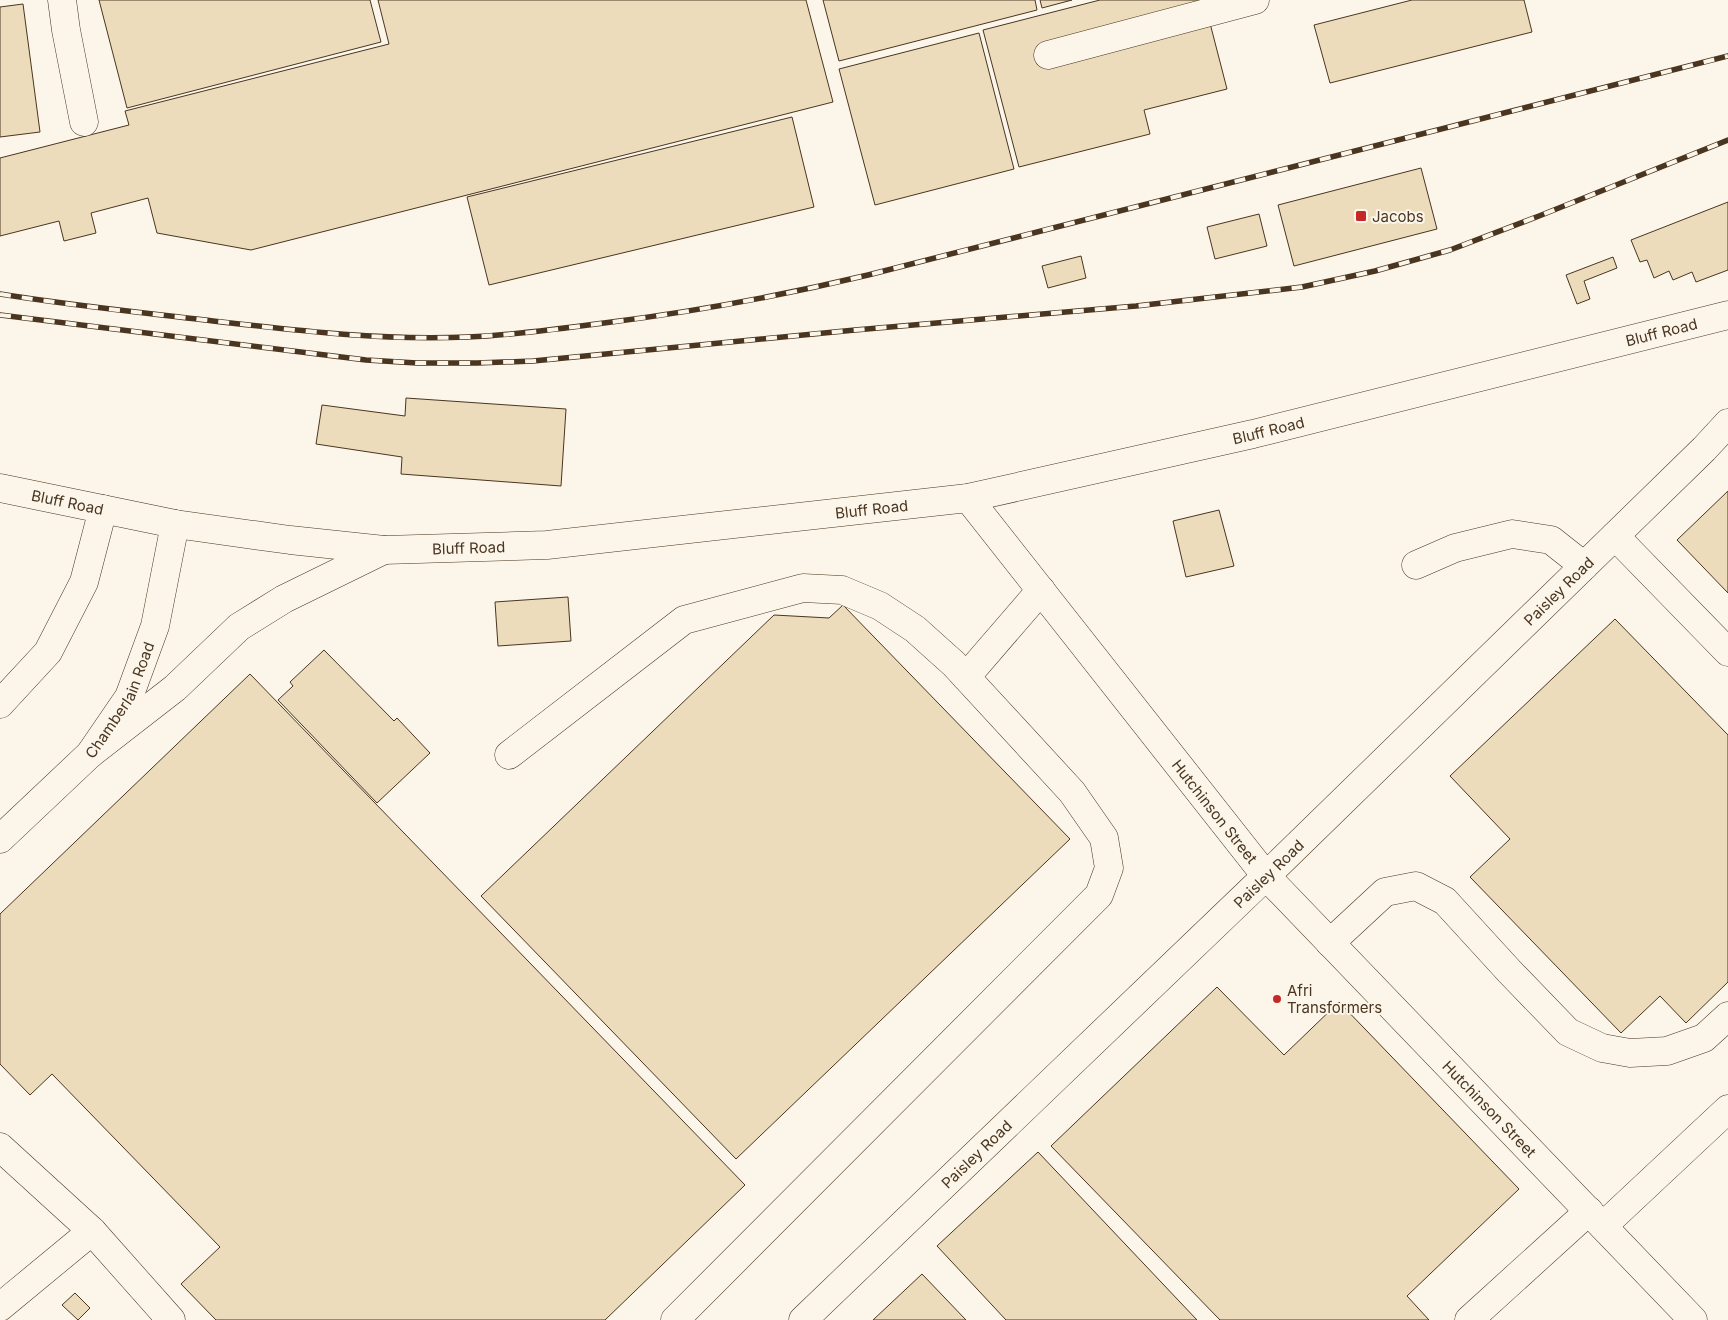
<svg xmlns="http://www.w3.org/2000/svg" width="1728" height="1320" font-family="Inter,sans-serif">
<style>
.building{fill:#ecdcbc;stroke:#4a3520}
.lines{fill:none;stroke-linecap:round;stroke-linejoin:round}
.minor-casing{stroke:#4a3520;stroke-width:29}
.major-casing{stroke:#4a3520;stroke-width:29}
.minor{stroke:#fbf6e9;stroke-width:28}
.major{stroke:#fbf6e9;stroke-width:28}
.rail-casing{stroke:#4a3520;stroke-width:5.5}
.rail{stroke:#fbf6e9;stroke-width:4;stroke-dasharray:11;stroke-linecap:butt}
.poi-dot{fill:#c62828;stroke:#fbf6e9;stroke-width:2}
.labels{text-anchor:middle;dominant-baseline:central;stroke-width:4;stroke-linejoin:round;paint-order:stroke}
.poi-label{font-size:15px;fill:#4a3520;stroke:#fbf6e9;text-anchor:start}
.street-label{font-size:15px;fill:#4a3520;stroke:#fbf6e9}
</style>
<rect width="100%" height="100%" fill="#fbf6e9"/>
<!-- building -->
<g class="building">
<polygon points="99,0 370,0 381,42 127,108"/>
<polygon points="378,0 806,0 833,102 251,250 157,233 148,198 91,213 96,233 64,241 59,221 0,236 0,158 129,125 125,111 389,44"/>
<polygon points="823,0 1035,0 1037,10 839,61"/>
<polygon points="1040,0 1072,0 1042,8"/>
<polygon points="1100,0 1204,0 1227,89 1144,110 1150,134 1019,167 983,30"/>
<polygon points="1412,0 1524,0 1532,32 1330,83 1314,25"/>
<polygon points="23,4 40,132 0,137 0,7"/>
<polygon points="979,33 1014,169 875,205 839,69"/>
<polygon points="792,117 814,207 489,285 467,197"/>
<polygon points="1421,168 1437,229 1294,266 1278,205"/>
<polygon points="1728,202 1728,270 1696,282 1692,272 1673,280 1669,271 1654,278 1647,260 1640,262 1631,240"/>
<polygon points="1259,214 1267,246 1215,259 1207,227"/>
<polygon points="1081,256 1086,278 1048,288 1042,266"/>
<polygon points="1613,257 1617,268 1584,281 1590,299 1577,304 1566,275"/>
<polygon points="406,398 566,409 561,486 401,474 402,457 316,444 322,405 405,416"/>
<polygon points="1728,491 1728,593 1677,540"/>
<polygon points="1219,510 1234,566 1186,577 1173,521"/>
<polygon points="568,597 571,641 498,646 495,602"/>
<polygon points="843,605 1070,839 736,1159 481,896 774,615 829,618"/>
<polygon points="1615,619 1728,735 1728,982 1686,1023 1660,996 1621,1033 1470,877 1510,839 1450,776"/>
<polygon points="324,650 394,721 397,718 430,753 377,803 278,700 293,686 290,682"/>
<polygon points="250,674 745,1185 605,1320 216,1320 181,1284 220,1247 52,1074 30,1095 0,1064 0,914"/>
<polygon points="1217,987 1284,1055 1339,1002 1519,1189 1407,1296 1429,1320 1220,1320 1051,1146"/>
<polygon points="1038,1152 1197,1320 1006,1320 937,1246"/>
<polygon points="922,1274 966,1320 873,1320"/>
<polygon points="75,1293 90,1308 78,1320 62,1305"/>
</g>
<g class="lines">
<!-- minor casing -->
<g class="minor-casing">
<g id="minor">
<polyline points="62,0 66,30 84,122"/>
<polyline points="1048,55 1255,0"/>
<path id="s1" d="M968 498 1266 876 1693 1320"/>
<polyline points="1615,536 1728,652"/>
<polyline points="1416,565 1455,548 1512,534 1551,540 1584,566"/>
<polyline points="966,677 1041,590"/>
<polyline points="0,704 48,652 84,582 103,509"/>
<polyline points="509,755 684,620 803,588 842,590 880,606 915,629 954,664 1072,792 1104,838 1109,868 1099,895 675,1320"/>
<path id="s2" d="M0 839 90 754 129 697 155 626 175 524"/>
<polyline points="1330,943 1385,892 1416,886 1445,901 1510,972 1568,1032 1602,1048 1630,1053 1667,1051 1704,1038 1728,1016"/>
<polyline points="0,1147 92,1231 171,1320"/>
<polyline points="1603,1226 1728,1109"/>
<polyline points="0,1307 92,1231"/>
<path id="s3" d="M803 1320 1266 876 1704 449 1728 423"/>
<polyline points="1469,1320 1589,1211"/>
</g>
</g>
<!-- major casing -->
<g class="major-casing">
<g id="major">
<path id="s4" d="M0 488 175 524 290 540 384 550 547 545 968 498 1253 434 1728 315"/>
<polyline points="90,754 175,688 239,627 284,599 384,550"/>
</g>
</g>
<!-- minor -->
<use href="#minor" class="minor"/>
<!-- major -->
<use href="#major" class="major"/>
<!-- rail casing -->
<g class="rail-casing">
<g id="rail">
<path d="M0 294C68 305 137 312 205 320 292 330 380 341 468 337 514 335 559 329 604 323 693 312 780 296 868 275L1728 56"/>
<polyline points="0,315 366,360 417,363 477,363 533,361 855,330 1136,306 1302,287 1375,271 1450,250 1539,216 1728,140"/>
</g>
</g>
<!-- rail -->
<use href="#rail" class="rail"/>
</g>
<!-- markers -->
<g class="poi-dot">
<rect x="1355" y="210" width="12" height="12" rx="2.5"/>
<circle cx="1277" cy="999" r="5"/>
</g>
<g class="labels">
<!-- poi labels -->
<g class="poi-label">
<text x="1372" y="216">Jacobs</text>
<text x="1287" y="990">Afri<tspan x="1287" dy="17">Transformers</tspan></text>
</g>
<!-- street labels -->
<g class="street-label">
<text stroke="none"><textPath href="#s4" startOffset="1689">Bluff Road</textPath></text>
<text stroke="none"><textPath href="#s4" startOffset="1284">Bluff Road</textPath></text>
<text stroke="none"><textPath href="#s4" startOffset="69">Bluff Road</textPath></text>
<text stroke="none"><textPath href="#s4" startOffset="879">Bluff Road</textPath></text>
<text stroke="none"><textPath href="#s4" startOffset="474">Bluff Road</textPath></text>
<text stroke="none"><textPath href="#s3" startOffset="1050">Paisley Road</textPath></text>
<text stroke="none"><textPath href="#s2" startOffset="186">Chamberlain Road</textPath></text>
<text stroke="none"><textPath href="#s1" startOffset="399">Hutchinson Street</textPath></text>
<text stroke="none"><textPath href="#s3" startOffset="645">Paisley Road</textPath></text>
<text stroke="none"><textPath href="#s1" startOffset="804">Hutchinson Street</textPath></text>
<text stroke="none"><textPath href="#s3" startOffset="240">Paisley Road</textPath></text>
</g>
</g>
</svg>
